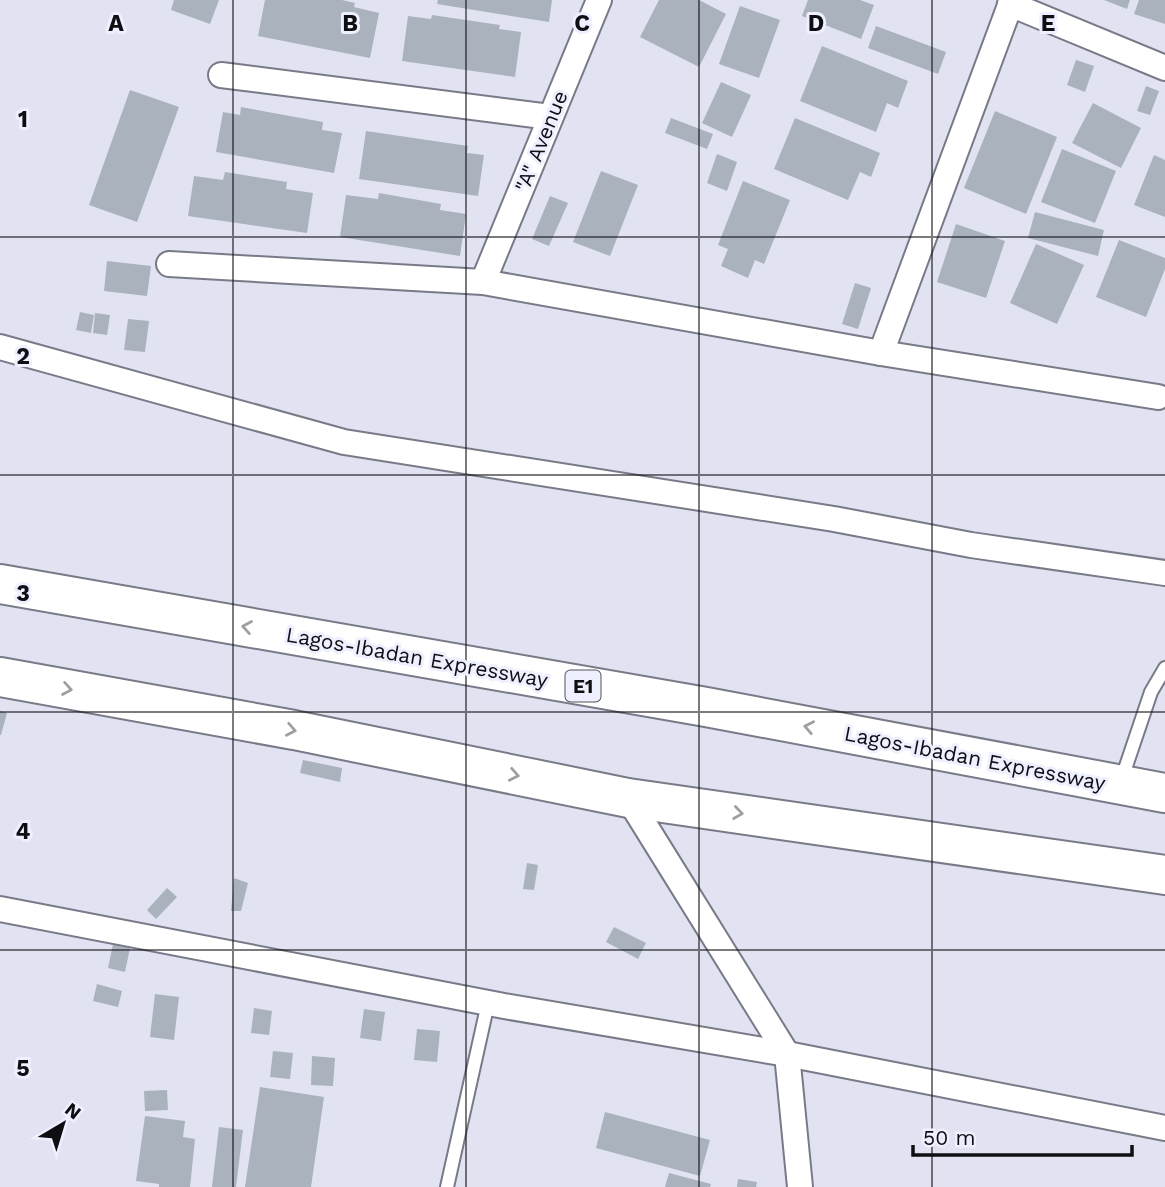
<svg xmlns="http://www.w3.org/2000/svg" width="1165" height="1187" font-family="'Work Sans',sans-serif">
<style>
.building{fill:#aab2be}
.lines{fill:none;stroke-linecap:round;stroke-linejoin:round}
.service-casing{stroke:#797a87;stroke-width:16}
.minor-casing{stroke:#797a87;stroke-width:28}
.motorway-casing{stroke:#797a87;stroke-width:42}
.service{stroke:#fff;stroke-width:12}
.minor{stroke:#fff;stroke-width:24}
.motorway{stroke:#fff;stroke-width:38}
.oneway{stroke:#9f9fa1}
.grid{fill:none;stroke:#0e0e13;stroke-width:2;stroke-opacity:0.55}
.labels{text-anchor:middle;dominant-baseline:central;stroke-width:6;stroke-linejoin:round;paint-order:stroke}
.shield{fill:#eff0ff;stroke:#52525a;stroke-width:2}
.shield-label{font-size:19px;font-weight:bold;fill:#0e0e13}
.street-label{font-size:21px;fill:#0e0e13;stroke:#eff0ff}
.grid-label{font-size:23px;text-anchor:middle;font-weight:bold;fill:#0e0e13;stroke:#eff0ff;stroke-width:6;stroke-linejoin:round;paint-order:stroke}
</style>
<rect width="100%" height="100%" fill="#e2e3f2"/>
<!-- building -->
<g class="building">
<polygon points="174,0 219,0 210,24 171,10"/>
<polygon points="265,0 342,0 355,3 354,7 379,13 370,58 258,36"/>
<polygon points="438,0 552,0 549,22 437,4"/>
<polygon points="659,0 699,0 726,14 699,67 640,37"/>
<polygon points="808,0 860,0 874,5 861,39 802,16"/>
<polygon points="1104,0 1130,0 1127,9"/>
<polygon points="1139,0 1165,0 1165,24 1134,14"/>
<polygon points="740,6 780,20 759,78 719,64"/>
<polygon points="432,15 500,25 499,29 521,32 515,77 402,61 408,16 431,19"/>
<polygon points="876,26 946,52 938,74 868,48"/>
<polygon points="822,46 908,81 898,108 887,103 876,132 800,101"/>
<polygon points="1076,60 1094,66 1085,92 1067,85"/>
<polygon points="721,82 751,95 732,137 702,123"/>
<polygon points="1146,86 1159,91 1150,115 1137,111"/>
<polygon points="130,90 179,107 137,222 89,205"/>
<polygon points="1093,103 1141,128 1121,168 1072,143"/>
<polygon points="241,107 323,122 322,130 342,133 334,173 216,152 223,112 240,115"/>
<polygon points="995,111 1057,137 1026,214 964,188"/>
<polygon points="671,118 713,134 707,149 665,133"/>
<polygon points="795,118 880,153 871,177 860,172 848,200 774,169"/>
<polygon points="366,131 468,146 467,153 484,155 478,196 359,179"/>
<polygon points="1062,149 1116,171 1095,223 1041,202"/>
<polygon points="717,154 737,162 727,191 707,183"/>
<polygon points="1154,155 1165,160 1165,217 1134,205"/>
<polygon points="601,171 638,185 610,256 573,242"/>
<polygon points="225,172 287,182 286,189 313,193 307,233 188,216 194,176 223,180"/>
<polygon points="743,181 790,200 764,264 755,260 748,278 721,266 728,249 718,245"/>
<polygon points="379,193 441,204 440,210 466,214 460,256 340,237 346,195 378,199"/>
<polygon points="550,196 568,203 549,246 532,239"/>
<polygon points="1035,212 1104,230 1098,256 1028,238"/>
<polygon points="956,224 1005,241 986,298 937,282"/>
<polygon points="1119,240 1165,258 1165,269 1146,317 1096,297"/>
<polygon points="1036,244 1084,265 1057,324 1010,303"/>
<polygon points="107,261 151,266 147,296 104,291"/>
<polygon points="855,283 871,288 858,329 842,324"/>
<polygon points="80,312 94,315 91,333 76,330"/>
<polygon points="95,313 110,315 107,335 93,333"/>
<polygon points="128,319 149,321 145,352 124,350"/>
<polygon points="0,711 7,713 1,735 0,735"/>
<polygon points="303,760 342,768 340,782 300,773"/>
<polygon points="527,863 538,865 534,890 523,889"/>
<polygon points="234,878 248,883 241,911 231,911"/>
<polygon points="167,888 177,897 156,919 147,910"/>
<polygon points="614,927 646,943 638,959 606,942"/>
<polygon points="113,944 130,948 125,972 108,968"/>
<polygon points="97,984 122,991 118,1007 93,1001"/>
<polygon points="155,994 179,997 174,1040 150,1037"/>
<polygon points="254,1008 272,1011 269,1035 251,1033"/>
<polygon points="364,1009 385,1012 381,1041 360,1038"/>
<polygon points="417,1029 440,1031 437,1062 414,1060"/>
<polygon points="273,1051 293,1053 290,1079 270,1077"/>
<polygon points="312,1056 335,1058 333,1086 311,1085"/>
<polygon points="260,1087 324,1097 311,1187 245,1187"/>
<polygon points="167,1090 168,1110 145,1111 144,1091"/>
<polygon points="605,1112 710,1140 700,1176 596,1148"/>
<polygon points="145,1116 185,1121 183,1137 195,1139 190,1187 159,1187 159,1184 136,1181"/>
<polygon points="219,1127 243,1130 236,1187 212,1187"/>
<polygon points="669,1173 711,1184 710,1187 665,1187"/>
<polygon points="738,1179 757,1182 756,1187 737,1187"/>
</g>
<g class="lines">
<!-- service casing -->
<g class="service-casing">
<g id="service">
<polyline points="1121,781 1151,692 1165,668"/>
<polyline points="447,1187 488,1003"/>
</g>
</g>
<!-- minor casing -->
<g class="minor-casing">
<g id="minor">
<polyline points="1010,4 1165,68"/>
<polyline points="221,75 550,117"/>
<polyline points="169,264 483,282 881,353 1158,397"/>
<polyline points="483,282 599,0"/>
<polyline points="0,347 344,442 834,519 971,545 1165,573"/>
<polyline points="881,353 1012,0"/>
<polyline points="628,798 787,1054 800,1187"/>
<polyline points="0,909 504,1006 787,1054 1165,1128"/>
</g>
</g>
<!-- motorway casing -->
<g class="motorway-casing">
<g id="motorway">
<polyline points="0,584 706,707 1165,793"/>
<polyline points="0,677 294,730 628,798 1165,875"/>
</g>
</g>
<!-- service -->
<use href="#service" class="service"/>
<!-- minor -->
<use href="#minor" class="minor"/>
<!-- motorway -->
<use href="#motorway" class="motorway"/>
</g>
<!-- one-way arrows -->
<defs><path id="oneway-chevron" d="M-2-3.5L2.5 0L-2 3.5" fill="none" stroke-width="1.6" stroke-linecap="round" stroke-linejoin="round" transform="scale(1.75)"/></defs>
<g class="oneway">
<use href="#oneway-chevron" transform="translate(247 627) rotate(-170)"/>
<use href="#oneway-chevron" transform="translate(67 689) rotate(10)"/>
<use href="#oneway-chevron" transform="translate(809 727) rotate(-169)"/>
<use href="#oneway-chevron" transform="translate(291 730) rotate(11)"/>
<use href="#oneway-chevron" transform="translate(514 775) rotate(11)"/>
<use href="#oneway-chevron" transform="translate(738 813) rotate(8)"/>
</g>
<!-- grid -->
<path class="grid" d="M233 0V1187M466 0V1187M699 0V1187M932 0V1187M0 237H1165M0 475H1165M0 712H1165M0 950H1165"/>
<g class="labels">
<!-- shield labels -->
<rect class="shield" x="565.5" y="670.5" width="35" height="31" rx="5"/>
<g class="shield-label">
<text x="583" y="686">E1</text>
</g>
<!-- street labels -->
<g class="street-label">
<text transform="translate(541 141) rotate(-68)">"A" Avenue</text>
<text transform="translate(417 657) rotate(10)">Lagos-Ibadan Expressway</text>
<text transform="translate(975 758) rotate(11)">Lagos-Ibadan Expressway</text>
</g>
</g>
<g class="grid-label">
<text x="116" y="31">A</text>
<text x="350" y="31">B</text>
<text x="582" y="31">C</text>
<text x="816" y="31">D</text>
<text x="1048" y="31">E</text>
<text x="23" y="127">1</text>
<text x="23" y="364">2</text>
<text x="23" y="601">3</text>
<text x="23" y="839">4</text>
<text x="23" y="1076">5</text>
</g>
<!-- north arrow -->
<g transform="translate(63 1124) rotate(38)" stroke="#eff0ff" stroke-width="5" paint-order="stroke">
<path d="M0-5L12 26L0 18L-12 26Z" fill="#0e0e13"/>
<text y="-10" font-size="19" font-weight="bold" text-anchor="middle" fill="#0e0e13">N</text>
</g>
<!-- scale -->
<path d="M913 1145v10h219v-10" fill="none" stroke="#0e0e13" stroke-width="3.5"/>
<text x="923" y="1145" font-size="21" fill="#0e0e13" stroke="#eff0ff" stroke-width="5" paint-order="stroke">50 m</text>
</svg>
